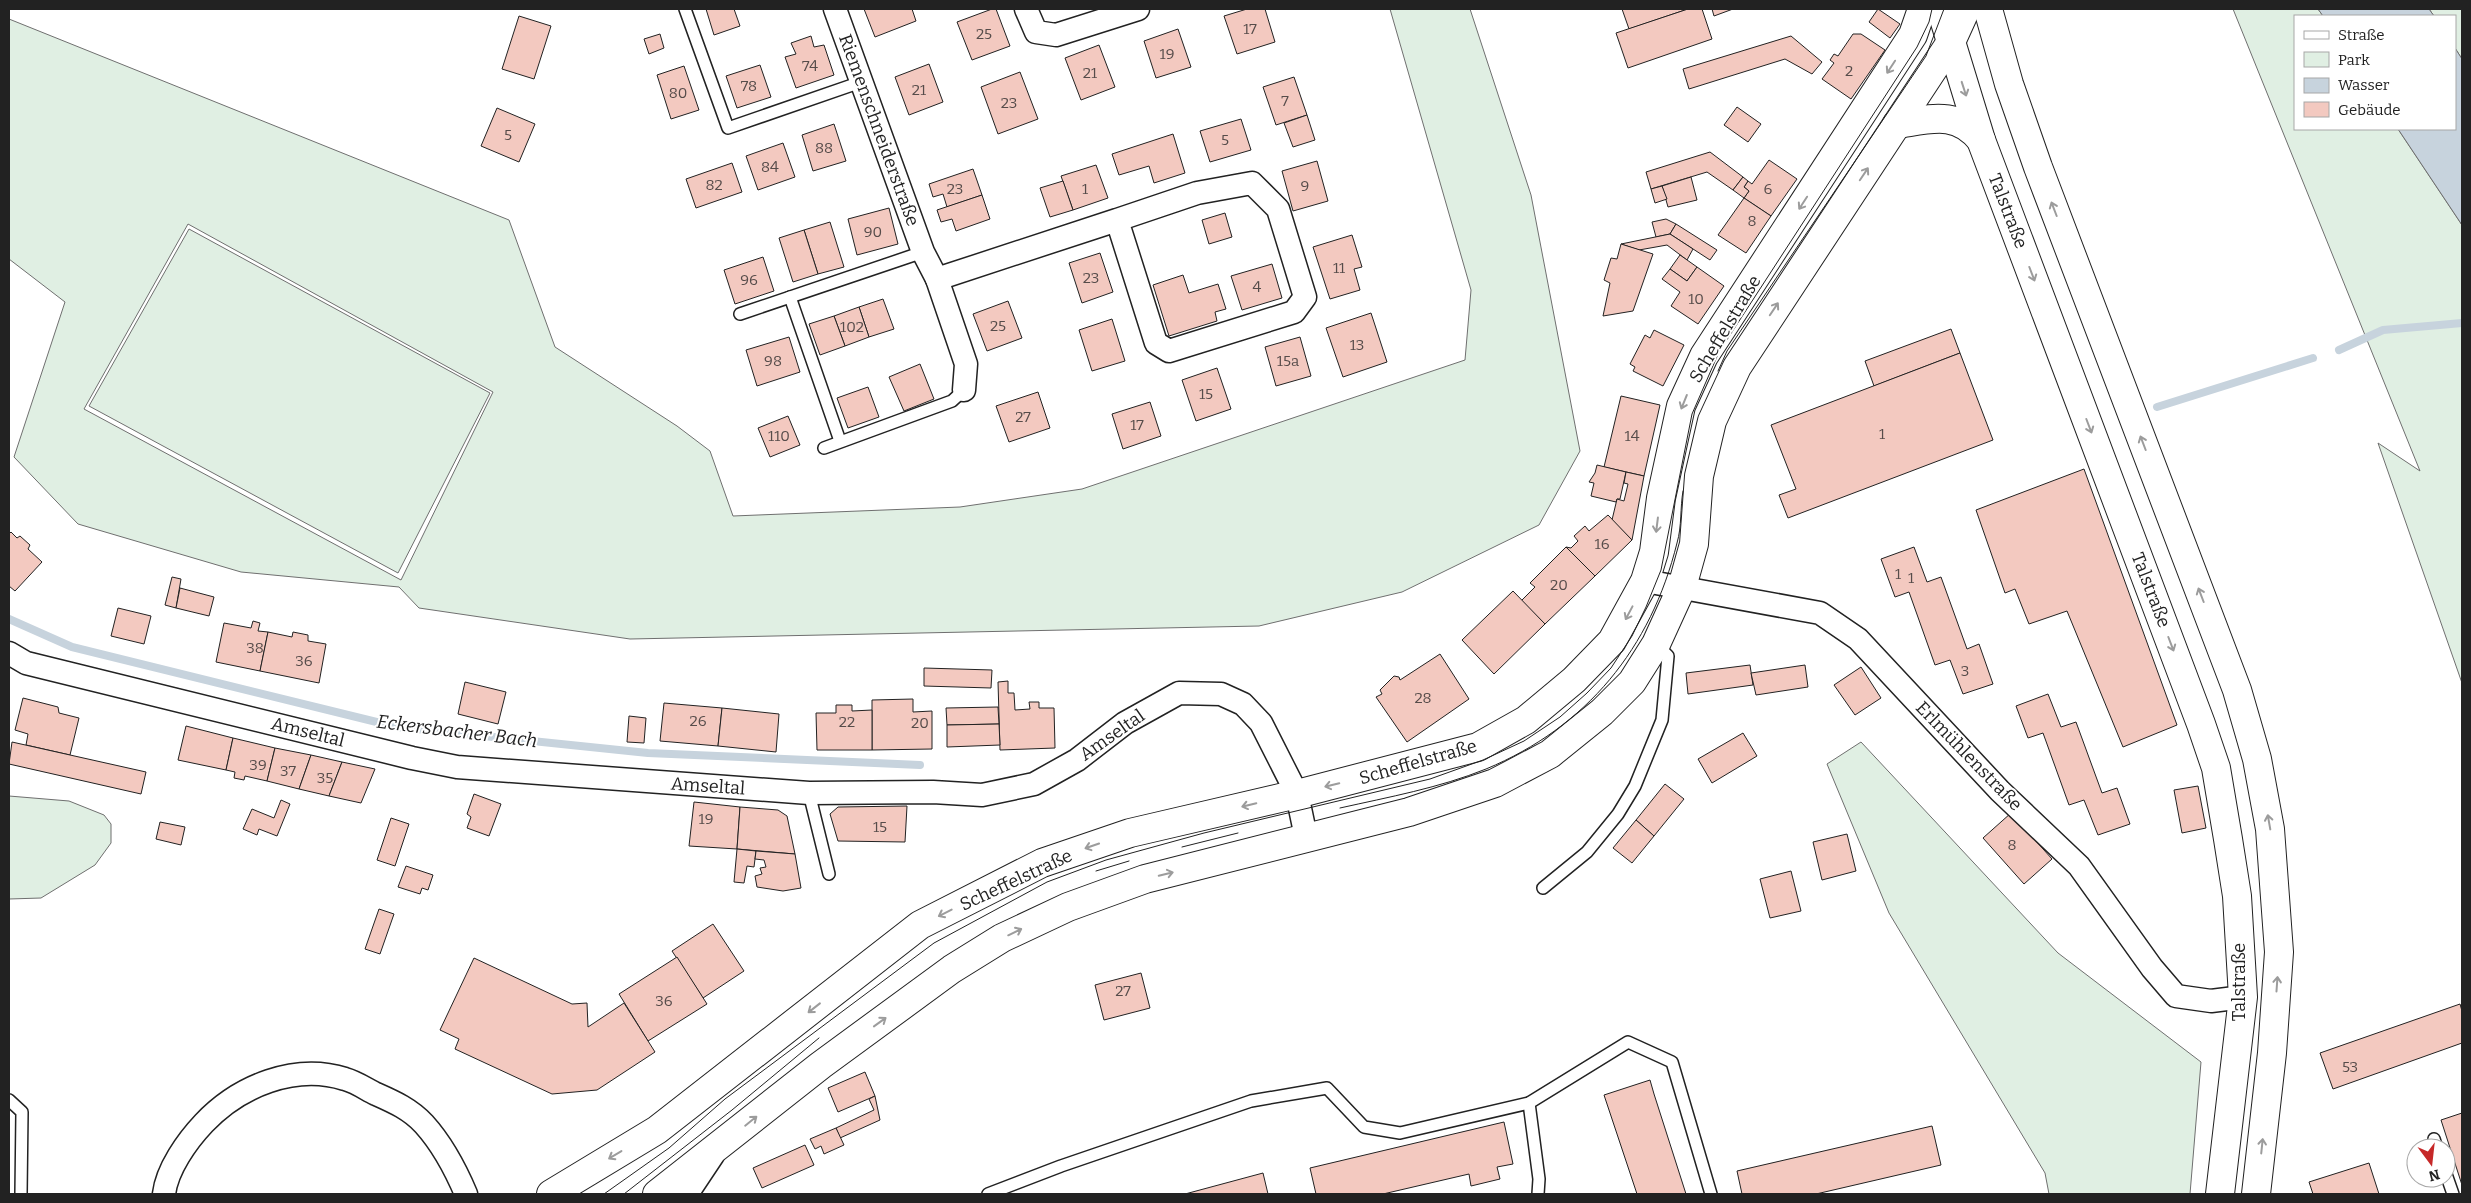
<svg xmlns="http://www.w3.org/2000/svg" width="2471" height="1203" font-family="Bitter,serif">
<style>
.green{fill:#e0efe3;stroke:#6f6f6f;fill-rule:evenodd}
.water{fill:#c7d3dd;stroke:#6f6f6f}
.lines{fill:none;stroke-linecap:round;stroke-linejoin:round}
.stream{stroke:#c7d3dd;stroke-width:8}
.building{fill:#f3c9c0;stroke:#222}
.lane-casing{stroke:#222;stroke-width:14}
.street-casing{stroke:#222;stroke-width:25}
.secondary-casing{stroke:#222;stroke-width:30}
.primary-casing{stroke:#222;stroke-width:30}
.lane{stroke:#fff;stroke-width:11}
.street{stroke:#fff;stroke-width:22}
.secondary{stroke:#fff;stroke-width:28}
.primary{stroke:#fff;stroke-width:28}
.tram{stroke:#222;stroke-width:1}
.oneway{stroke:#9c9c9c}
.labels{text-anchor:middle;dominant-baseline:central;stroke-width:4;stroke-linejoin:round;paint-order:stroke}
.number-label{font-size:15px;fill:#564c4a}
.street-label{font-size:18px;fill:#222;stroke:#fff}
.water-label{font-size:19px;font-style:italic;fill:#222;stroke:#fff}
</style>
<rect width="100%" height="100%" fill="#fff"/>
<!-- green -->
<g class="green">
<path d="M1390 9H1470L1531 195 1580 451 1539 525 1402 592 1259 626 630 639 419 608 399 587 241 572 78 524 14 457 65 302 9 259V19L509 220 555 347 677 426 710 451 733 516 960 507 1082 489 1465 360 1471 290ZM188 224 493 392 401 580 84 409Z"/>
<polygon points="2233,9 2318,9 2323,16 2295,16 2295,129 2398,129 2462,225 2462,683 2378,443 2420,471"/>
<polygon points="2429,9 2462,9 2462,59 2455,48 2455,16 2434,16"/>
<polygon points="189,229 490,393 398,573 89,406"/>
<polygon points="1861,742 2058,953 2201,1062 2190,1194 2049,1194 2045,1173 1889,913 1827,764"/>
<polygon points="9,796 69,801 104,815 111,824 111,843 95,865 41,898 9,899"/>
</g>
<!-- water -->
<g class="water">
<polygon points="2318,9 2429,9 2434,16 2323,16"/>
<polygon points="2455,48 2462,59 2462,225 2398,129 2455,129"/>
</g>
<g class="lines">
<!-- stream -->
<g class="stream">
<polyline points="2339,350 2383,330 2462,323"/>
<polyline points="2157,407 2313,358"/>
<polyline points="9,619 72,647 397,727 648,753 920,765"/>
</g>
</g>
<!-- building -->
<g class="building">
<polygon points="706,9 734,9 740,26 714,35"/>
<polygon points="864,9 912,9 916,21 875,37"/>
<polygon points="992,9 996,9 1010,46 972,60 957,22"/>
<polygon points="1247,9 1265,9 1275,42 1237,54 1224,16"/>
<polygon points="1622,9 1688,9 1629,29"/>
<polygon points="1688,9 1702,9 1712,39 1628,68 1616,33"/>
<polygon points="1712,9 1733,9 1714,16"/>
<polygon points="1878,9 1900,24 1890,38 1869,22"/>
<polygon points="519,16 551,26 534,79 502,69"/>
<polygon points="1178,29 1191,67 1156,78 1144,41"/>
<polygon points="660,34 664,48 649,54 644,39"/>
<polygon points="1853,34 1861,34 1885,50 1851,99 1822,79 1834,63 1830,60 1834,54 1838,56"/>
<polygon points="811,36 814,47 824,45 834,75 796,88 785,57 796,54 791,43"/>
<polygon points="1791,36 1822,62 1812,74 1785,59 1689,89 1683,69"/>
<polygon points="1099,45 1115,87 1081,100 1065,58"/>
<polygon points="929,64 943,102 909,115 895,77"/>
<polygon points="760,65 771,97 737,108 726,76"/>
<polygon points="684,66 699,110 671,119 657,75"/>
<polygon points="1020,72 1038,119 998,134 981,87"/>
<polygon points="1294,77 1307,115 1276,125 1263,87"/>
<polygon points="1737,107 1761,124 1748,142 1724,125"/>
<polygon points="497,108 535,124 519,162 481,146"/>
<polygon points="1307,115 1315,140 1293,147 1284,123"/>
<polygon points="1241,119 1251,150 1210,162 1200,131"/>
<polygon points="834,124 846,161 813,171 802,135"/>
<polygon points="1173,134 1185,173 1154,183 1149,166 1119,175 1112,154"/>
<polygon points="783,143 795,177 758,190 746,156"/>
<polygon points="1710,152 1743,177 1733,190 1707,172 1651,189 1646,172"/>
<polygon points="1769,160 1797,179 1771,216 1744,198 1749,191 1744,187 1748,181 1752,184"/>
<polygon points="1317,161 1328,201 1293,211 1282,171"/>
<polygon points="732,163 742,192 696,208 686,179"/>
<polygon points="1096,165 1108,198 1073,210 1061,176"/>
<polygon points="973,169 982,195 947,207 943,194 933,197 929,184"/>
<polygon points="1691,177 1697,200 1668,207 1662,186"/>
<polygon points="1743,177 1748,181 1744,187 1749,191 1744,198 1733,190"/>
<polygon points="1063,181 1073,210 1050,217 1040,188"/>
<polygon points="1662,186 1667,199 1655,203 1651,189"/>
<polygon points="982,195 990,219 956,231 952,219 941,222 937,210"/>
<polygon points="1744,198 1771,216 1746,253 1718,235"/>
<polygon points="889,208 898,244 857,255 848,219"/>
<polygon points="1225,213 1232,237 1209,244 1202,220"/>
<polygon points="1666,219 1676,224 1670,234 1656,237 1652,222"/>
<polygon points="830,222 844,267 818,274 804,230"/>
<polygon points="1676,224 1717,250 1710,260 1670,234"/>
<polygon points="804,230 818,274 793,282 779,238"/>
<polygon points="1670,234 1693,249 1687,260 1667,245 1639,250 1621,244"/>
<polygon points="1352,235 1362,267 1354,269 1360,290 1330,299 1313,247"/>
<polygon points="1621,244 1653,254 1633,311 1603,316 1610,283 1604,280 1611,258 1617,259"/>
<polygon points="1100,253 1113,292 1082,303 1069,263"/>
<polygon points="1680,255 1697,267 1687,281 1670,269"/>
<polygon points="763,257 774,291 735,304 724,270"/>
<polygon points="1272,264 1282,298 1242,310 1231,276"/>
<polygon points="1697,267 1724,286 1698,324 1671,306 1680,292 1662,279 1670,269 1687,281"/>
<polygon points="1183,275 1189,293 1218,284 1226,309 1215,312 1217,321 1169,336 1153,285"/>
<polygon points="883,299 894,329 869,337 859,307"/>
<polygon points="1008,301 1022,338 987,351 973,314"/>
<polygon points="859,307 869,337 845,346 834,316"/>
<polygon points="1371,313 1387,362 1343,377 1326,328"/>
<polygon points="834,316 845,346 820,355 809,324"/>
<polygon points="1112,319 1125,361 1092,371 1079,330"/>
<polygon points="1951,329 1960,353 1874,386 1865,361"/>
<polygon points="1654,330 1684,345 1663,386 1633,371 1635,367 1630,364 1645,335 1650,338"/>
<polygon points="789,337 800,372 757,386 746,350"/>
<polygon points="1300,337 1311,376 1276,386 1265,347"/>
<polygon points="1960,353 1993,440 1788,518 1779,495 1796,489 1771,425"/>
<polygon points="920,364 934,399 904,411 889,377"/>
<polygon points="1217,368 1231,409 1196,421 1182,380"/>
<polygon points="868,387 879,417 848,428 837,398"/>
<polygon points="1038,392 1050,428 1009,442 996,406"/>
<polygon points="1621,396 1660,405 1644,476 1604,467"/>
<polygon points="1150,402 1161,436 1123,449 1112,414"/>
<polygon points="788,416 800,445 770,457 758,428"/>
<polygon points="1597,465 1626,472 1620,499 1617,499 1616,502 1591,496 1594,483 1589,482 1595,473"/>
<polygon points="2084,469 2177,725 2123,747 2067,611 2029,624 2015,589 2005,593 1976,510"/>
<polygon points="1626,472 1644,476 1632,540 1612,520 1617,499 1624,501 1628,484 1624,483"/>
<polygon points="1608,515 1632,540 1595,576 1566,547 1571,548 1578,541 1574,536 1585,526 1589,531"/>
<polygon points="11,532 17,538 20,536 30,545 28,549 42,562 15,591 9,586 9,534"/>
<polygon points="1566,547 1595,576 1545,624 1521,601 1535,587 1530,583"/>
<polygon points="1914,547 1927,582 1941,577 1967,649 1979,644 1993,684 1963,694 1950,660 1935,665 1909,592 1895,597 1881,559"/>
<polygon points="172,577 181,579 176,608 165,605"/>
<polygon points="180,588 214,597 209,616 176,608"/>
<polygon points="1513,591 1545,624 1494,674 1462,640"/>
<polygon points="118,608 151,616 144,644 111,636"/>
<polygon points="253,621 260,623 258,631 268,632 260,671 216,662 224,623 251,628"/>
<polygon points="268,632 292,637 293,632 308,635 308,641 326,644 319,683 260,671"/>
<polygon points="1440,654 1469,699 1407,742 1376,697 1382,694 1380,690 1394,676 1399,677 1400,680"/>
<polygon points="1750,665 1753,685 1688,694 1686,673"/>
<polygon points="1805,665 1808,687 1756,695 1751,673"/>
<polygon points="1861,667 1881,698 1855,715 1834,685"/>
<polygon points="924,668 992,670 991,688 924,686"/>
<polygon points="1008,681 1008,693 1014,693 1015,710 1030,709 1029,702 1039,702 1039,708 1054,708 1055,748 1000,750 998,682"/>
<polygon points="465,682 506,692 498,724 458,714"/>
<polygon points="2048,694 2061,727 2076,722 2102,793 2117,788 2130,824 2098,835 2084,800 2069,805 2043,733 2028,738 2016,706"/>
<polygon points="23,698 58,707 59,713 79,718 70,755 26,745 28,734 15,730"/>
<polygon points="913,699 913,712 932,711 932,749 872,750 872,700"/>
<polygon points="664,703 722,708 718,746 660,741"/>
<polygon points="836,705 852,705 852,711 872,710 872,750 817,750 816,713 836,713"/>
<polygon points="998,707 999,724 947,725 946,708"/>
<polygon points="722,708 779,714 776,752 718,746"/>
<polygon points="629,716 646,718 644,743 627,742"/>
<polygon points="999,724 1000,745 947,747 947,725"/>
<polygon points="186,726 233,738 226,770 178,760"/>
<polygon points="1743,733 1757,756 1712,783 1698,759"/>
<polygon points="233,738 275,748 267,781 245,776 244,780 234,778 235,772 226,770"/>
<polygon points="12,742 146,772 141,794 9,764"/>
<polygon points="275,748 311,755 299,789 267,781"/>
<polygon points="311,755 342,762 329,796 299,789"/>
<polygon points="342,762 375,769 361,803 329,796"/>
<polygon points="1665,784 1684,799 1654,836 1636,820"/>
<polygon points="2198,786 2206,828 2182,833 2174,790"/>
<polygon points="474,794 501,804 489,836 467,828 471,817 467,814"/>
<polygon points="281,800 290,804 277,836 259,829 257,835 243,829 252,809 274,818"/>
<polygon points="694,802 740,807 737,849 689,846"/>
<polygon points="907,806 905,842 838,841 830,814 838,807"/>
<polygon points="740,807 778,810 787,816 795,854 737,849"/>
<polygon points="2011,813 2052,859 2024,884 1983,838"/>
<polygon points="391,818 409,824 395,866 377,860"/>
<polygon points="1636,820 1654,836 1632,863 1613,848"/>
<polygon points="160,822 185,827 181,845 156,839"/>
<polygon points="1847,834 1856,871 1822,880 1813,842"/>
<polygon points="737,849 756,851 754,867 747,866 744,883 734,882"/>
<polygon points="756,851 795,854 801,888 783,891 757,887 755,876 762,874 760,868 766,867 764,860 755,859"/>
<polygon points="406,866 433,875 428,890 422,888 420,894 398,887"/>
<polygon points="1791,871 1801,911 1770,918 1760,879"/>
<polygon points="379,909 394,914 380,954 365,949"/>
<polygon points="713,924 744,971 703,998 672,951"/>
<polygon points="677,957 707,1004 648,1041 619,994"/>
<polygon points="474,958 572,1004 587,1003 588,1027 624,1003 655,1052 597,1090 552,1094 455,1049 459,1039 440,1030"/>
<polygon points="1141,973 1150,1008 1104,1020 1095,985"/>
<polygon points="2460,1004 2462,1011 2462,1043 2333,1089 2320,1053"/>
<polygon points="865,1072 875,1096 838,1112 828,1088"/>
<polygon points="1650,1080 1654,1094 1686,1194 1637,1194 1604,1095"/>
<polygon points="875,1096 880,1120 840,1138 836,1128 874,1110 869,1099"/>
<polygon points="2462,1113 2462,1185 2441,1120"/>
<polygon points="1504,1122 1513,1164 1497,1167 1500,1179 1471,1186 1469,1174 1383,1194 1316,1194 1310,1168"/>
<polygon points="1932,1126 1941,1165 1816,1194 1742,1194 1737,1171"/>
<polygon points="836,1128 844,1145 824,1154 821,1146 815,1149 810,1139"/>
<polygon points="805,1145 814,1165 762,1188 753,1168"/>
<polygon points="2369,1163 2379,1194 2313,1194 2309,1182"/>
<polygon points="1263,1173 1268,1194 1185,1194"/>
</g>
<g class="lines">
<!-- lane casing -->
<g class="lane-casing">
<g id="lane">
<polyline points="685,9 728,128 861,82"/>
<polyline points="790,297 840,441"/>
<polyline points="740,314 923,252"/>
<polyline points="824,448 952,401 964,390"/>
<polyline points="809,793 829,874"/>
<polyline points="1543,888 1587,852 1618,814 1635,786 1662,720 1668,656 1656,644"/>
<polyline points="9,1100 22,1112 21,1194"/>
<polyline points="2434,1139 2437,1148"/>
<polyline points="2446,1174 2453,1194"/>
<polyline points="988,1194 1061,1166 1251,1101 1327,1088 1364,1127 1400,1133 1529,1103"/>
<polyline points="1538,1194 1539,1179 1529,1103 1628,1042 1672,1062 1711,1194"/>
</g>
</g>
<!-- street casing -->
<g class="street-casing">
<g id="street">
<polyline points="835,9 923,252 937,279 966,364 964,390"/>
<polyline points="1026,9 1036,32 1056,35 1138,9"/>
<polyline points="937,279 1117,220 1156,343 1169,351 1294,312 1305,297 1278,209 1252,183 1197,193 1117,220"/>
<polyline points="1645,581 1820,613 1858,639 2000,791 2079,866 2152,968 2176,996 2211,1001 2243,997"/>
<polyline points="9,653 26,663 412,758 457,767 809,793 933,792 982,795 1034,784 1077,760 1125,723 1179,693 1221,694 1243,704 1261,723 1297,794 1306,837"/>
<path d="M164 1194C167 1169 187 1141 204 1123 239 1086 295 1063 345 1079 356 1082 366 1089 376 1094 394 1102 410 1109 424 1124 443 1145 455 1168 466 1194"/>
<polyline points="687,1194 713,1155"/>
</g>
</g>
<!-- secondary casing -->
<g class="secondary-casing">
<g id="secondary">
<path d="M1897 124C1931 119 1957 110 1981 140"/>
<polyline points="551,1194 657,1130 920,925 1042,863 1130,833 1297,794 1478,747 1526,720 1574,680 1612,641 1645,581 1654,552 1661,498 1681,406 1704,356 1913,35 1922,9"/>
<polyline points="657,1194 821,1065 952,969 1002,938 1068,907 1145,879 1409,812 1495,783 1550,754 1602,712 1632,682 1656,644 1682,587 1694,544 1699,476 1712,421 1737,367 1951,42 1966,9"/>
</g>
</g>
<!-- primary casing -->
<g class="primary-casing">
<g id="primary">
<polyline points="1941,9 1981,140 2201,724 2216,768 2228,839 2237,896 2243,997 2220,1194"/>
<polyline points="1988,9 2009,84 2038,167 2237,690 2257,759 2270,829 2279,952 2272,1053 2256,1194"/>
</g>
</g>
<!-- lane -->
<use href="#lane" class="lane"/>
<!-- street -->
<use href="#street" class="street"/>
<!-- secondary -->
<use href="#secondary" class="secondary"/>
<!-- primary -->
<use href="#primary" class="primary"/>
<!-- tram -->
<g class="tram">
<polyline points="1718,371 1727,351 1926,56 1944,9"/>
<path d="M1340 808C1389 797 1439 788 1486 769 1587 727 1651 648 1677 543 1682 526 1680 508 1683 491"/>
<polyline points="1182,847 1238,833"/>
<polyline points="1096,871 1129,861"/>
<polyline points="604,1194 669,1148 725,1099 934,943 1047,882 1106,860 1204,833 1430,779 1483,760 1524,741 1560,717 1587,693 1611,668 1632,636 1646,607 1661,570 1692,414 1719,352 1917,47 1929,22 1932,9"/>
<polyline points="624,1194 732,1110 819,1038"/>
</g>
</g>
<!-- one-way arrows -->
<defs><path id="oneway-shaft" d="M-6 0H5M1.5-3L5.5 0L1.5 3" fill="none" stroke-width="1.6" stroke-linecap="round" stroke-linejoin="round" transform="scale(1.25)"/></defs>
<g class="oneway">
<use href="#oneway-shaft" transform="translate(1891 67) rotate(123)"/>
<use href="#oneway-shaft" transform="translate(1964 89) rotate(72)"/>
<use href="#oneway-shaft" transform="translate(1864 174) rotate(-56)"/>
<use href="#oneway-shaft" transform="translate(1803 203) rotate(123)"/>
<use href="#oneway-shaft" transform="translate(2054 209) rotate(-111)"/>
<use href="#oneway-shaft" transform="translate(2032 274) rotate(69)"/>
<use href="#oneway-shaft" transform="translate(1774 309) rotate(-56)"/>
<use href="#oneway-shaft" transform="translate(1684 402) rotate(112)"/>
<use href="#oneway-shaft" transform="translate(2089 426) rotate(69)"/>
<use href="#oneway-shaft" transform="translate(2143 443) rotate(-111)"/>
<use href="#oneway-shaft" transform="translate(1657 525) rotate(97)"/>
<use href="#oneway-shaft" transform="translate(2201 595) rotate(-111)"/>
<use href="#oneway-shaft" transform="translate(1629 613) rotate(118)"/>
<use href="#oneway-shaft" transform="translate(2171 644) rotate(69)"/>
<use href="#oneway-shaft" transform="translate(1332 785) rotate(166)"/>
<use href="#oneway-shaft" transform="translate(1249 805) rotate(167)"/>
<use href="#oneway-shaft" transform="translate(2269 822) rotate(-100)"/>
<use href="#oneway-shaft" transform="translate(1092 846) rotate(161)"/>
<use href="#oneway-shaft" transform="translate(1166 874) rotate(-14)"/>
<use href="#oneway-shaft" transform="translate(945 913) rotate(153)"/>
<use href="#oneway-shaft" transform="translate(1015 932) rotate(-26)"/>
<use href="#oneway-shaft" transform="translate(2277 984) rotate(-86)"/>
<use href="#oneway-shaft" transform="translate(814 1008) rotate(142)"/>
<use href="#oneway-shaft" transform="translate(880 1022) rotate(-36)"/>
<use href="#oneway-shaft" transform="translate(751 1121) rotate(-39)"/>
<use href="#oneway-shaft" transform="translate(2262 1146) rotate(-84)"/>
<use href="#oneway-shaft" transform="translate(615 1155) rotate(149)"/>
</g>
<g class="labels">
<!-- number labels -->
<g class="number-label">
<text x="1250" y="29">17</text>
<text x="984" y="34">25</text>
<text x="1167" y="54">19</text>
<text x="810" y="66">74</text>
<text x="1849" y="71">2</text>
<text x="1090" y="73">21</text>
<text x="749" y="86">78</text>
<text x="919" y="90">21</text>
<text x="678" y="93">80</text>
<text x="1285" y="101">7</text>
<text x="1009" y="103">23</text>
<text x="508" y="135">5</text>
<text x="1225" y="140">5</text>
<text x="824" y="148">88</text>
<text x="770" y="167">84</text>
<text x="714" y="185">82</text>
<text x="1305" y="186">9</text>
<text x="955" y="189">23</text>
<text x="1085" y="189">1</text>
<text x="1768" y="189">6</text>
<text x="1752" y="221">8</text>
<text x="873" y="232">90</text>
<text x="1339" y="268">11</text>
<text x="1091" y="278">23</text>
<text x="749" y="280">96</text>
<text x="1257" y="287">4</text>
<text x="1696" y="299">10</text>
<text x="998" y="326">25</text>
<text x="852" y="327">102</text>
<text x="1357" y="345">13</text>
<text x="773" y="361">98</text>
<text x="1288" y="361">15a</text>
<text x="1206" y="394">15</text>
<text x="1023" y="417">27</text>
<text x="1137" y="425">17</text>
<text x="1882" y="434">1</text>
<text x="779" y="436">110</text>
<text x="1632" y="436">14</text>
<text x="1602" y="544">16</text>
<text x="1898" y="574">1</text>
<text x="1911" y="578">1</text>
<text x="1559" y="585">20</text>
<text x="255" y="648">38</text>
<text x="304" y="661">36</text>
<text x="1965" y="671">3</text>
<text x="1423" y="698">28</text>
<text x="698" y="721">26</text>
<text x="847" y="722">22</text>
<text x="920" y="723">20</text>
<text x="258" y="765">39</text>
<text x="288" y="771">37</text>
<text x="325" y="778">35</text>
<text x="706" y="819">19</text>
<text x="880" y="827">15</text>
<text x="2012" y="845">8</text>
<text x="1123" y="991">27</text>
<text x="664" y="1001">36</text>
<text x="2350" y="1067">53</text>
</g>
<!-- street labels -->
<g class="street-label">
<text transform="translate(879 130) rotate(70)">Riemenschneiderstraße</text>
<text transform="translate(2008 211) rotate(69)">Talstraße</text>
<text transform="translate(1725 329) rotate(-59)">Scheffelstraße</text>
<text transform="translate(2151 590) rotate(69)">Talstraße</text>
<text transform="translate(308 732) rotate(14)">Amseltal</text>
<text transform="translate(1112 735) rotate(-35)">Amseltal</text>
<text transform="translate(1969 756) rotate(46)">Erlmühlenstraße</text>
<text transform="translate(1418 762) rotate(-16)">Scheffelstraße</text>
<text transform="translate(708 786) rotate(4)">Amseltal</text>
<text transform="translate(1016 880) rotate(-25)">Scheffelstraße</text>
<text transform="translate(2239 982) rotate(-90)">Talstraße</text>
</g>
<!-- water labels -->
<g class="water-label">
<text transform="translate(457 731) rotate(7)">Eckersbacher Bach</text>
</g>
</g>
<!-- border -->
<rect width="2471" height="1203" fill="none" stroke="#222222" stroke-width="20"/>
<!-- legend -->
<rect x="2294" y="15" width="162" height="115" fill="#ffffff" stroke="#a7a7a7"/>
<rect x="2304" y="31" width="25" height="8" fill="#ffffff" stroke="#a7a7a7"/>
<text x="2338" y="40" font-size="15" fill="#222222">Straße</text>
<rect x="2304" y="52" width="25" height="15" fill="#e0efe3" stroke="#a7a7a7"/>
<text x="2338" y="65" font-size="15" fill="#222222">Park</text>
<rect x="2304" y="78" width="25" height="15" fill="#c7d3dd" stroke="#a7a7a7"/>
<text x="2338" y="90" font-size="15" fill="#222222">Wasser</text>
<rect x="2304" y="102" width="25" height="15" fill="#f3c9c0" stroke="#a7a7a7"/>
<text x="2338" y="115" font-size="15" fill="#222222">Gebäude</text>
<!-- north arrow -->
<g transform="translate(2431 1163) rotate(165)"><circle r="24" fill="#ffffff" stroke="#a7a7a7"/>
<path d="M0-4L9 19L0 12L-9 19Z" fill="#c62828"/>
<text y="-8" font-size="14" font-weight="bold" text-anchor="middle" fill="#222222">N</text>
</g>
</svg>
